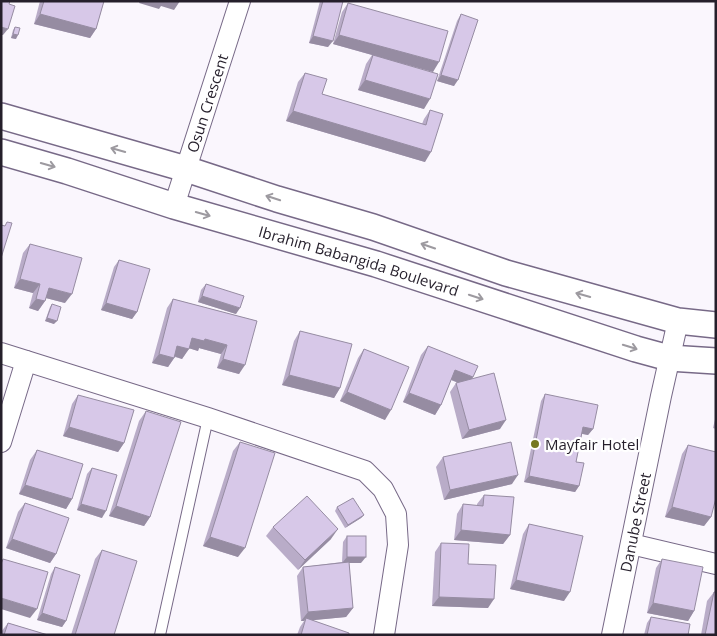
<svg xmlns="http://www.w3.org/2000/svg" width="717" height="636" font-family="'Open Sans',sans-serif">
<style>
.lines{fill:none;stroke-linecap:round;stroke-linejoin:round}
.service-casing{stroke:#776987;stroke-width:12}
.minor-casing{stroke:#776987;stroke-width:22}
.tertiary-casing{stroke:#776987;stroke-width:28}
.service{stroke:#fff;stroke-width:10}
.minor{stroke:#fff;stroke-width:20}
.tertiary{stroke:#fff;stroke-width:25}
.wall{fill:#b9acc8}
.shaded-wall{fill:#968ca2}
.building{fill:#d7c8e8;stroke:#968ca2}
.oneway{stroke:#9d9aa0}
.poi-dot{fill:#757820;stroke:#fff;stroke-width:2}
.labels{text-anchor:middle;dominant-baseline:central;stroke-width:4.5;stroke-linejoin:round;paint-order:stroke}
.street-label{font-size:15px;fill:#251f2b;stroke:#fff}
.poi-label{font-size:15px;fill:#251f2b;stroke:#fff;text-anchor:start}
</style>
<rect width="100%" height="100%" fill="#faf6fd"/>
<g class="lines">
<!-- service casing -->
<g class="service-casing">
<polyline id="service" points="160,635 208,418"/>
</g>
<!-- minor casing -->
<g class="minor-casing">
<g id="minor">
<path id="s1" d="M174 206 240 1"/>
<polyline points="1,353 208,418 365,471 383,489 396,514 398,545 384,635"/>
<polyline points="1,442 26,361"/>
<polyline points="631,544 716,564"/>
<path id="s2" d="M612 635 661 396 678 321"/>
</g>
</g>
<!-- tertiary casing -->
<g class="tertiary-casing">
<g id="tertiary">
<polyline points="1,116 186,169 277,199 373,227 506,273 678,321 716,325"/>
<path id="s3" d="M1 152 67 171 174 206 376 264 636 349 669 358 716 361"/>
</g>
</g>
<!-- service -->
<use href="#service" class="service"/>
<!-- minor -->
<use href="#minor" class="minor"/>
<!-- tertiary -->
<use href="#tertiary" class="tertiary"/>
</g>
<!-- wall -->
<g class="wall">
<polygon points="40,1 104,1 96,29 90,38 34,24"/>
<polygon points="320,1 343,1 328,47 309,43"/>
<polygon points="348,3 433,72 405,64 424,109 358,90 366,64 372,55 333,44 342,12"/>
<polygon points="461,14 454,86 437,81 457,21"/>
<polygon points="15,27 16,39 11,38 13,30"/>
<polygon points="305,73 322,94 422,124 424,119 430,110 425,162 286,121 298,82"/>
<polygon points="30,244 65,303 46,298 45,301 38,311 29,308 33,293 14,288 23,253"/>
<polygon points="119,260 137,312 132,319 101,310 114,267"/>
<polygon points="206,284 236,314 198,302 201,290"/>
<polygon points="173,299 257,321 239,374 217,368 221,354 199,348 198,351 189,348 182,359 175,357 168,367 152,363 167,308"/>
<polygon points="52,304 54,324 45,321 50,307"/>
<polygon points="300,331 340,388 334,398 282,385 294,341"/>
<polygon points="428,346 473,377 472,379 500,429 462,439 450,392 456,383 458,383 451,380 441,405 435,415 403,402 421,355"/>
<polygon points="364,349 385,420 340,401 358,358"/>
<polygon points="545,394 593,429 588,435 582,434 576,462 579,486 575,492 524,482 541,401"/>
<polygon points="78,395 124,443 118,452 63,436 72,404"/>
<polygon points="146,411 150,517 144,526 109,516 139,421"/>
<polygon points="716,415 716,429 713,428"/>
<polygon points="240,442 238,557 203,546 233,451"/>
<polygon points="688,445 711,517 704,526 665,517 682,454"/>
<polygon points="37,450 72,499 66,509 19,494 30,460"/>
<polygon points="443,457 512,484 444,500 436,467"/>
<polygon points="92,468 102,518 77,510 87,474"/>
<polygon points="484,495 510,535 503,544 454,540 457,514 463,504 477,506 477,504"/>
<polygon points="25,503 56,554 50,563 6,548 18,512"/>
<polygon points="337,507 364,515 361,518 345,528 335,511"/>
<polygon points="529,524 564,601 510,589 523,534"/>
<polygon points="273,527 331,539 298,570 266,536"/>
<polygon points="347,536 361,563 349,563 353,608 346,617 312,620 349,635 297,635 300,627 304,621 301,621 297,576 303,567 342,562 343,542"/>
<polygon points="441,543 468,564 488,608 432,606 435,552"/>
<polygon points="102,550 114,635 71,635 95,559"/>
<polygon points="662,559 694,611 688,621 647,613 656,568"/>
<polygon points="55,567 66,621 62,627 37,620 51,574"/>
<polygon points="714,592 716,635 701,635 707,601"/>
<polygon points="651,617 688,635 644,635 647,623"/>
<polygon points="8,623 48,635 1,635 1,632"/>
</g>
<!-- shaded-wall -->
<g class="shaded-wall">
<polygon points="140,1 180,1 174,10 161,6 159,9 139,3"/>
<polygon points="40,14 96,29 90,38 34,24"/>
<polygon points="1,27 8,29 3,35 1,35"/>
<polygon points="13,34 18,35 16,39 11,38"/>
<polygon points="339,35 439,62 433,72 333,44"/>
<polygon points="313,36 333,41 328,47 309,43"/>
<polygon points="441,75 458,80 454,86 437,81"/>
<polygon points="365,80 430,99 424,109 358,90"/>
<polygon points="293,111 431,152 425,162 286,121"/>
<polygon points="20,279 40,284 33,293 14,288"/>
<polygon points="49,288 72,294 65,303 42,297"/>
<polygon points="202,296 240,308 236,314 198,302"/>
<polygon points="36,299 45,301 38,311 29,308"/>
<polygon points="106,303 137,312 132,319 101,310"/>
<polygon points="47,318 57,321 54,324 45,321"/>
<polygon points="192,338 205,339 227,345 221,354 199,348 198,351 185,347"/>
<polygon points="177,346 189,349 182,359 171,355"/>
<polygon points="159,354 174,358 168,367 152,363"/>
<polygon points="223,359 245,365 239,374 217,368"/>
<polygon points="455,370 473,377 467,386 449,379"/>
<polygon points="289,375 340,388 334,398 282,385"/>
<polygon points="347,392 391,410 385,420 340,401"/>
<polygon points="409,393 441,405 435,415 403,402"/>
<polygon points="506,420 500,429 462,439 469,430"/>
<polygon points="69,427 124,443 118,452 63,436"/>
<polygon points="583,427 593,429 588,435 579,433"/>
<polygon points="518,475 512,484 444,500 450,490"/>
<polygon points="529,476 579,486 575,492 524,482"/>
<polygon points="25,485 72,499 66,509 19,494"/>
<polygon points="81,504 106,511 102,518 77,510"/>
<polygon points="116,506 150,517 144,526 109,516"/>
<polygon points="672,507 711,517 704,526 665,517"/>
<polygon points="364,515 361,518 345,528 348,525"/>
<polygon points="338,529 331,539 298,570 305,560"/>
<polygon points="461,530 510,535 503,544 454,540"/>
<polygon points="210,537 245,548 238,557 203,546"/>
<polygon points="12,539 56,554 50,563 6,548"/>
<polygon points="347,557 366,557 361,563 342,563"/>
<polygon points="516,580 570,592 564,601 510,589"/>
<polygon points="439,597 494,599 488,608 432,606"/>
<polygon points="1,598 37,609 30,618 1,609"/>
<polygon points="653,603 694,611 688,621 647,613"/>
<polygon points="353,608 346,617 305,621 306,618 304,621 301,621 308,612"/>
<polygon points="42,613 66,621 62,627 37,620"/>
</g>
<!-- building -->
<g class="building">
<polygon points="1,1 10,1 9,4 15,6 8,29 1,27"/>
<polygon points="44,1 104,1 96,29 40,14"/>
<polygon points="323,1 343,1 333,41 313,36"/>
<polygon points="348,3 448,31 439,62 339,35"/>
<polygon points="461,14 478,20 458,80 441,75"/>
<polygon points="15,27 20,28 18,35 13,34"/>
<polygon points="373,55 438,74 430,99 365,80"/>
<polygon points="305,73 327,79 322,94 426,125 430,110 443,114 431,152 293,111"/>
<polygon points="7,222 12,223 1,258 1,225 5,226"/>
<polygon points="30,244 82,258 72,294 49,288 45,301 36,299 40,284 20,279"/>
<polygon points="119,260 150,269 137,312 106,303"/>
<polygon points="206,284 244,296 240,308 202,296"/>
<polygon points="173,299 257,321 245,365 223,359 227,345 205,339 204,341 192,338 189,349 177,346 174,358 159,354"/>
<polygon points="52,304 61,307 57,321 47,318"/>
<polygon points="300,331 352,344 340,388 289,375"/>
<polygon points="428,346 478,366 473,377 455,370 441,405 409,393"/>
<polygon points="364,349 409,367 391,410 347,392"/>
<polygon points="494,373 506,420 469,430 456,383"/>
<polygon points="545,394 598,405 593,429 583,427 576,462 584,463 579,486 529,476"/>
<polygon points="78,395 134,410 124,443 69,427"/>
<polygon points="146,411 181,422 150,517 116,506"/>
<polygon points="240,442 275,453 245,548 210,537"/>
<polygon points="511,442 518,475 450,490 443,457"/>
<polygon points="688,445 716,452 716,498 711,517 672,507"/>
<polygon points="37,450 83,464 72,499 25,485"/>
<polygon points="92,468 117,475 106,511 81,504"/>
<polygon points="484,495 514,497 510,535 461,530 463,504 483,506"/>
<polygon points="307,496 338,529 305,560 273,527"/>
<polygon points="353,498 364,515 348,525 337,507"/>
<polygon points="25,503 69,518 56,554 12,539"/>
<polygon points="529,524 583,536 570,592 516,580"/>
<rect x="347" y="536" width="19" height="21"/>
<polygon points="441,543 469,544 468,564 496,565 494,599 439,597"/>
<polygon points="102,550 137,561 114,635 75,635"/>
<polygon points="3,559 48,572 37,609 1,598 1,564"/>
<polygon points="662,559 703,567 694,611 653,603"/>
<polygon points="349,562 353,608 308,612 303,567"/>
<polygon points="55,567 80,575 66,621 42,613"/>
<polygon points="714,592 716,592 716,635 705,635"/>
<polygon points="651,617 690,624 688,635 647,635"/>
<polygon points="306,618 349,633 349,635 301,635"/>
<polygon points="8,623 48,635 4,635"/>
</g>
<!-- one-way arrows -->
<defs><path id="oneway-shaft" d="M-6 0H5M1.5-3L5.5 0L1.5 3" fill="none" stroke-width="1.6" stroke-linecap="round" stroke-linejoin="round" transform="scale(1.25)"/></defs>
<g class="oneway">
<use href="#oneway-shaft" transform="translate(118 150) rotate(-164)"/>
<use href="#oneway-shaft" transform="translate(48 165) rotate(16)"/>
<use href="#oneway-shaft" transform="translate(273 198) rotate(-162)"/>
<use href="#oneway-shaft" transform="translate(203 214) rotate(16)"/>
<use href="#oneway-shaft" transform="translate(428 246) rotate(-161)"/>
<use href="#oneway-shaft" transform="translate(583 295) rotate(-164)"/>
<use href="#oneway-shaft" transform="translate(476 297) rotate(18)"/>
<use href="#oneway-shaft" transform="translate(630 347) rotate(17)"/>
</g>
<!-- markers -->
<circle class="poi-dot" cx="535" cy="444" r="5"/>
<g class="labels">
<!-- street labels -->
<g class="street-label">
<text stroke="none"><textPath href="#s1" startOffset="108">Osun Crescent</textPath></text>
<text stroke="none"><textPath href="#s3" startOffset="374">Ibrahim Babangida Boulevard</textPath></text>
<text stroke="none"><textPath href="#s2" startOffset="115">Danube Street</textPath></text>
</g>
<!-- poi labels -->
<g class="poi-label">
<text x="545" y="444">Mayfair Hotel</text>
</g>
</g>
<!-- border -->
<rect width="717" height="636" fill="none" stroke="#251f2b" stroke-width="5"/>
</svg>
